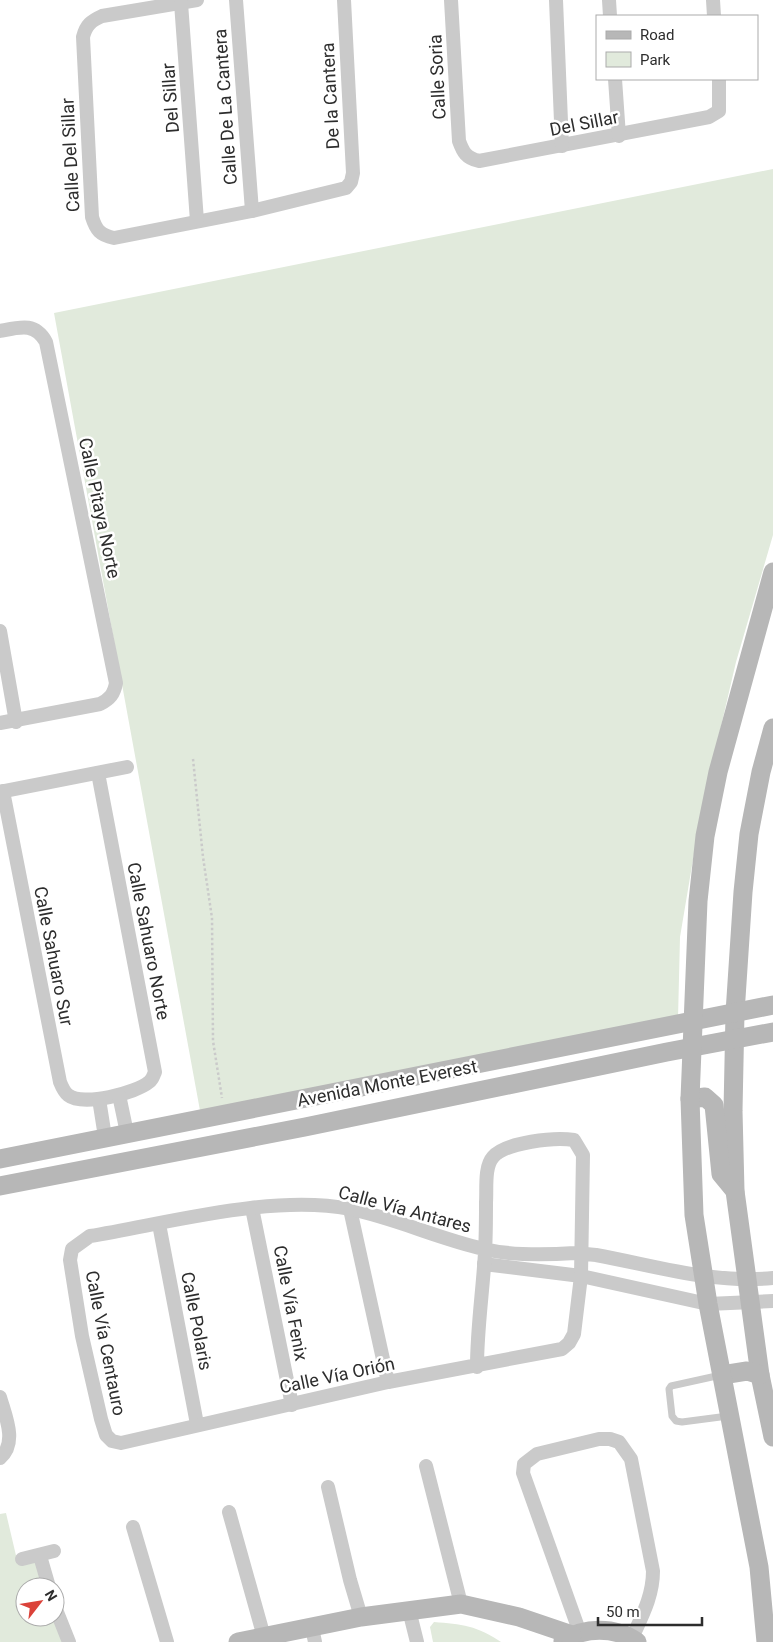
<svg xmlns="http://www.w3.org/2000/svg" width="773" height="1642" font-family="Roboto,sans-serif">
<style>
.green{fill:#e1eadc}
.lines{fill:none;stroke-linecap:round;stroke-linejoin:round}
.path{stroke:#cacaca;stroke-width:2.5;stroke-dasharray:2.5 2.5;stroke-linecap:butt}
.lane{stroke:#cacaca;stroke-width:7}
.street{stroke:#cacaca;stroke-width:14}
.secondary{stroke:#b7b7b7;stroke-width:19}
.labels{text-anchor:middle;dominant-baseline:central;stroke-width:5;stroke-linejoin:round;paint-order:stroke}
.street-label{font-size:18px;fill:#2d2d2d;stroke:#fff}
</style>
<rect width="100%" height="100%" fill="#fff"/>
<!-- green -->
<g class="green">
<polygon points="773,169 773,535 736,662 701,812 680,937 678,1019 201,1116 54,313"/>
<polygon points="6,1513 18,1564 41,1560 46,1587 25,1587 25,1617 54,1617 64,1642 0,1642 0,1514"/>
<path d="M434 1622C461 1624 478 1626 501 1642H433L430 1627Z"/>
</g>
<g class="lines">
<!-- path -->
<polyline class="path" points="193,759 203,857 212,918 213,1041 222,1098"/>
<!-- lane -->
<polyline class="lane" points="721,1375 671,1386 669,1389 672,1416 676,1421 682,1422 728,1416"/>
<!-- street -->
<g class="street">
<path d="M197 0 102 16C91 21 86 25 83 37L92 217C96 230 100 235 114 238L252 211 346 188 351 182 353 173 344 0"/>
<polyline points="236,0 252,211"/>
<path d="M451 0 459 141C463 152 466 158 479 161L709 117 719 111V79"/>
<polyline points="556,0 562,146"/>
<polyline points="609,0 610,16"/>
<polyline points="713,0 714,16"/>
<polyline points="181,3 197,221"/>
<polyline points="615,79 619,136"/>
<path d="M0 331C20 327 35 322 46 342L116 683C114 694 110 699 100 704L0 723"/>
<polyline points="0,631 16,722"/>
<path d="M3 791 60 1082C62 1087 64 1092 68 1095 83 1107 136 1093 149 1082 153 1079 153 1076 155 1072L98 773"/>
<polyline points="0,792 127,767"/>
<polyline points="119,1095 127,1133"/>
<polyline points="99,1099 105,1137"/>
<polyline points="252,1208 292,1405"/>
<polyline points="350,1209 388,1382"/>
<polyline points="159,1224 197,1424"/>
<polyline points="484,1264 581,1276 708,1304 773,1301"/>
<path d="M477 1367C477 1328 483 1290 485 1252 486 1235 486 1218 486 1202 487 1189 484 1167 493 1157 506 1142 555 1137 574 1140L583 1155 581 1276 574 1334 569 1343 562 1349 388 1382 121 1443 112 1441 106 1435 101 1419 82 1336 70 1260 72 1249 90 1236C169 1223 272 1194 350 1209 395 1218 439 1239 484 1249 513 1256 546 1255 575 1253L596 1255C656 1266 712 1284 773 1278"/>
<path d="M0 1397C5 1415 18 1443 0 1458"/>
<polyline points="426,1466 461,1604"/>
<polyline points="328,1487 350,1580 361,1617"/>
<polyline points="229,1512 264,1637"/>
<polyline points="133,1527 167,1642"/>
<polyline points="40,1556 49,1587"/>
<polyline points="22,1559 54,1551"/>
<polyline points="55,1607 69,1642"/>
<polyline points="409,1610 417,1642"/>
<polyline points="312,1628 315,1642"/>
<path d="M580 1633 523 1473 524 1464 537 1454 599 1439H610L619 1442 631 1459 653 1571C653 1596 642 1616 632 1638"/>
</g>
<!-- secondary -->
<g class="secondary">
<polyline points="773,728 761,772 749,834 743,892 735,1013 733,1111 735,1191 760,1375 773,1437"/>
<polyline points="690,1099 705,1097 714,1105 721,1174 735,1191"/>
<polyline points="0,1159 773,1005"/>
<polyline points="0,1186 305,1127 667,1052 773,1032"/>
<polyline points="722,1375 747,1371 760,1375"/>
<path d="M563 1641C584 1627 615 1626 637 1642"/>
<polyline points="238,1642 361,1617 461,1604 519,1617 572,1635"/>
<polyline points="766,1642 759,1567 708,1304 694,1215 690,1099 698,901 705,836 718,772 773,572"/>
</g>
</g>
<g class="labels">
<!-- street labels -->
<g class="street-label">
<text transform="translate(437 77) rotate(-93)">Calle Soria</text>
<text transform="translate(330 96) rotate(-93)">De la Cantera</text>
<text transform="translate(170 98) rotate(-94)">Del Sillar</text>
<text transform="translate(225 107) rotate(-94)">Calle De La Cantera</text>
<text transform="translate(584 123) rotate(-11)">Del Sillar</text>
<text transform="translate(70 155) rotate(-93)">Calle Del Sillar</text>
<text transform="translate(100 508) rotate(78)">Calle Pitaya Norte</text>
<text transform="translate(149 941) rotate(79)">Calle Sahuaro Norte</text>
<text transform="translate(54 956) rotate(79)">Calle Sahuaro Sur</text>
<text transform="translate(387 1083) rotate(-11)">Avenida Monte Everest</text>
<text transform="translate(405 1209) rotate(15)">Calle Vía Antares</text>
<text transform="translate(291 1303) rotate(79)">Calle Vía Fenix</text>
<text transform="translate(197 1321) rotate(79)">Calle Polaris</text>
<text transform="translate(106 1343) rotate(79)">Calle Vía Centauro</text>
<text transform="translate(337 1375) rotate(-12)">Calle Vía Orión</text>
</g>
</g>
<!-- legend -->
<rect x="596" y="15" width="162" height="65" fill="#ffffff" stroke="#ababab"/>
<rect x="606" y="31" width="25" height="8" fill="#b7b7b7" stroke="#ababab"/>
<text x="640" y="40" font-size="15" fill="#2d2d2d">Road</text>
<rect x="606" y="52" width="25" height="15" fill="#e1eadc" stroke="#ababab"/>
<text x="640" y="65" font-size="15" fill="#2d2d2d">Park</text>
<!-- north arrow -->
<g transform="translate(40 1602) rotate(59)"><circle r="24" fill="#ffffff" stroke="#ababab"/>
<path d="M0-4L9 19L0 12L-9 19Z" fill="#db4239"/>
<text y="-8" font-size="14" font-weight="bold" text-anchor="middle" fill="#2d2d2d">N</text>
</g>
<!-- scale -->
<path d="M598 1617v8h104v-8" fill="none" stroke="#2d2d2d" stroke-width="2.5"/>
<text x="606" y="1617" font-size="15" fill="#2d2d2d" stroke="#ffffff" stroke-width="4" paint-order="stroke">50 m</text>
</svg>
